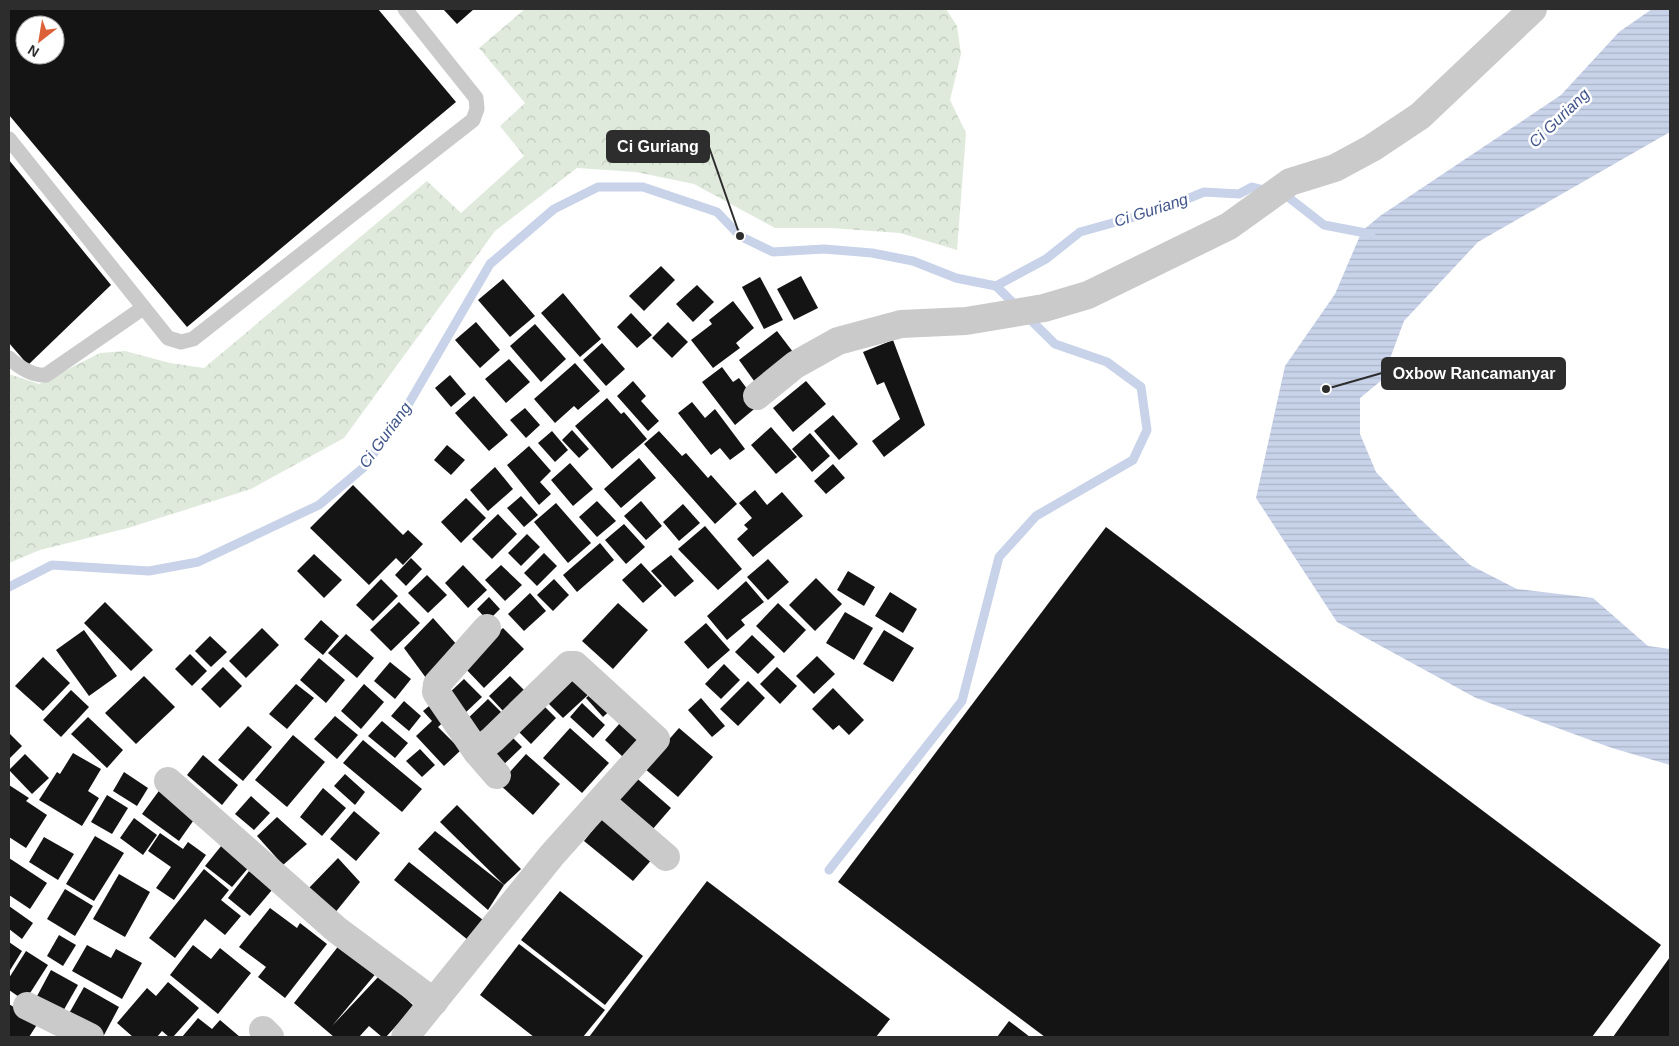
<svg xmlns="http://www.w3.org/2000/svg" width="1679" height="1046" font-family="Helvetica,sans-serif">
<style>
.forest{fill:url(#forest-crowns)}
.water{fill:url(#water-rules)}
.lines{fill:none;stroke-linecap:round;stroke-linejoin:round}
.stream{stroke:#c8d2e9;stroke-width:9}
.building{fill:#141414;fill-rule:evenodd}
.service{stroke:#cacaca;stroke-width:15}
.minor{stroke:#cacaca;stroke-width:28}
.labels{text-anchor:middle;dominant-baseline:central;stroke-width:5;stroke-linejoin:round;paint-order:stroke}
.water-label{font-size:16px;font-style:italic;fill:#40558b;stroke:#fff}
.leader{fill:none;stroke:#2d2d2d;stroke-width:2}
.callout-dot{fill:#2d2d2d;stroke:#fff;stroke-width:2}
.callout{fill:#2d2d2d;stroke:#2d2d2d;stroke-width:2}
.callout-label{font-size:16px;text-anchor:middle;font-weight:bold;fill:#fff}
</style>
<defs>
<pattern id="forest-crowns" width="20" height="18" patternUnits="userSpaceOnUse" patternTransform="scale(1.25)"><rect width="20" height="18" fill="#dfeadc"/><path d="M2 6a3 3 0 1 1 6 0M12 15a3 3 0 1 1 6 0" fill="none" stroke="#c0c9bd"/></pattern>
<pattern id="water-rules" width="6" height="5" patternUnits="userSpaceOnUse" patternTransform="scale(1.25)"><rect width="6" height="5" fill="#c8d2e9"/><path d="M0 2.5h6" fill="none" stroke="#acb5c8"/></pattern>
</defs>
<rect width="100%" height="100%" fill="#fff"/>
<!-- forest -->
<polygon class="forest" points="525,9 946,9 957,26 961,54 950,100 966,133 957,250 900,233 831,228 775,228 694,184 636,172 577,168 495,231 344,438 251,489 128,528 40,550 9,563 9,374 39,384 100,353 125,351 170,363 204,368 427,181 461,213 524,156 500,126 525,103 479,48"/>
<!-- water -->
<polygon class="water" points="1652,9 1670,9 1670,132 1478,242 1404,321 1382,380 1360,398 1360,434 1376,472 1419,518 1470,565 1517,589 1593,598 1648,646 1670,649 1670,765 1612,748 1476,698 1337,622 1256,498 1285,366 1335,294 1362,231 1380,216 1561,95 1619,32"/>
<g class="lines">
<!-- stream -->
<g class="stream">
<polyline points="1280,195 1288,197 1324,225 1371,234"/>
<polyline points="9,587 52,565 149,571 198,562 319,505 363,468 405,410 490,264 554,209 598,187 643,187 717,212 740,236 773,252 824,249 872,253 913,261 956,278 996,286 1046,259 1080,232 1163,209 1204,192 1239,194 1252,187 1268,191"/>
<polyline points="829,870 962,701 999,557 1036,516 1133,460 1147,430 1141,387 1107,362 1055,344 996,286"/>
</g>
</g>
<!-- building -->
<g class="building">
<path d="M9 9H378L456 102 187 327 9 115ZM25 25H55V55H25Z"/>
<polygon points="443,9 474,9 457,24"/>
<polygon points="9,160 111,285 28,365 9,343"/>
<polygon points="661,266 675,280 644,311 629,296"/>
<polygon points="801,276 818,308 794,320 777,289"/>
<polygon points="760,277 783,320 764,329 742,287"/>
<polygon points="503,279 535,316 510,337 478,300"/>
<polygon points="697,285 714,302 693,322 676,304"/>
<polygon points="563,293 601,339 580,357 541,313"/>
<polygon points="733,301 754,328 736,343 740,348 713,368 691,340 712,324 709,320"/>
<polygon points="631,313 652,335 637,348 617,327"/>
<polygon points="476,322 500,350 480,368 455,340"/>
<polygon points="668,322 688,342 672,358 652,338"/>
<polygon points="535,324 566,359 541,382 510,346"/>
<polygon points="777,331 796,356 757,385 739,360"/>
<polygon points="893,340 925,425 884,457 872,441 900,419 884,382 877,385 863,352"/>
<polygon points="602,343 625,369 606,386 583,360"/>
<polygon points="509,359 530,382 506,403 485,379"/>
<polygon points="575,363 600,391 578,410 574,406 555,423 534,399"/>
<polygon points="722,367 733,382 739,378 759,405 735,425 702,382"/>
<polygon points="450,375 466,394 451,407 435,388"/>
<polygon points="633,381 646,396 641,401 659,421 648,431 617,396"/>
<polygon points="806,381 826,404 793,432 773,408"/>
<polygon points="474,396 508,435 489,451 455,413"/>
<polygon points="607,398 621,414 624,412 647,439 612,469 575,426"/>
<polygon points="692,402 705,418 715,409 745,449 730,460 720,448 711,455 678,413"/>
<polygon points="525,408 540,425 526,438 510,420"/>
<polygon points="833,415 858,444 839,460 814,431"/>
<polygon points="771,427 797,457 776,474 751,445"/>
<polygon points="572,430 589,449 579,458 562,440"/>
<polygon points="552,431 568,450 555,462 538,443"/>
<polygon points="659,431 682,456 686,453 708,478 711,475 737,504 715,524 644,444"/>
<polygon points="810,433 830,456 812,472 792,449"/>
<polygon points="447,445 465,460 451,475 434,460"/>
<polygon points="529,446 551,471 540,482 551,494 539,505 507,465"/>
<polygon points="639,458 656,478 621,508 604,489"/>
<polygon points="570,463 593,489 573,506 551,480"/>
<polygon points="833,464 845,478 826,494 814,481"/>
<polygon points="495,467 513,489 488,511 470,490"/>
<polygon points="353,485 403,535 408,530 423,544 403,565 396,558 369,585 310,528"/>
<polygon points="755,490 767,505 782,492 803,516 753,557 737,539 748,529 744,525 752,518 739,503"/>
<polygon points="521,496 538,515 524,527 507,508"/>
<polygon points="466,498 486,518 461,543 441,522"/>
<polygon points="597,501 616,521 597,537 579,517"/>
<polygon points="641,501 662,526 646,540 624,516"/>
<polygon points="556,503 591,543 568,563 534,522"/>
<polygon points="683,504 700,523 679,541 663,522"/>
<polygon points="498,514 517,534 492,559 472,539"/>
<polygon points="624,524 645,547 626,564 605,540"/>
<polygon points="705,526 742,569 718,590 678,549"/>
<polygon points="1106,527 1661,945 1592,1037 1045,1037 838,882"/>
<polygon points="527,534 540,547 521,566 508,553"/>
<polygon points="600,543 614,560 577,592 563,575"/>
<polygon points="544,553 557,566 537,586 524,573"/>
<polygon points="314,554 342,580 324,598 297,571"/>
<polygon points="671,555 694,581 675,597 651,571"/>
<polygon points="411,558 422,569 406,586 395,575"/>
<polygon points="768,559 789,582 768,600 747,577"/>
<polygon points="641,563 662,586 643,603 622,580"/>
<polygon points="463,565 487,590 468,608 445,583"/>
<polygon points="501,565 522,585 505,601 485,580"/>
<polygon points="848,571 875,587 864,606 837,590"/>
<polygon points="427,575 447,595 428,613 408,593"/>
<polygon points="816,578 842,604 815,631 789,605"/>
<polygon points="381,579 398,596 373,621 356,605"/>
<polygon points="554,579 569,595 553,611 537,595"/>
<polygon points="746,581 764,602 741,620 745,625 727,640 707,616"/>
<polygon points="890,592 917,609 903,633 875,616"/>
<polygon points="530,593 546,611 524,631 508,614"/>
<polygon points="489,597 500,609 488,621 477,609"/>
<polygon points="105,602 153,650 131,671 84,623"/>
<polygon points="399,602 420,623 391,651 370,630"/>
<polygon points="618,603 648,630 613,669 582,641"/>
<polygon points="778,603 806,630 784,653 756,626"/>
<polygon points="845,612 873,628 854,660 826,643"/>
<polygon points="433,618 458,646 426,678 404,648"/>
<polygon points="321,620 339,636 323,655 304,639"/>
<polygon points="706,623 730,650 708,669 684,642"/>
<polygon points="262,628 279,645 246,678 229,661"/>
<polygon points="503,628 524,649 484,688 463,666"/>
<polygon points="84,630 117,676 89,696 56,650"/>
<polygon points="884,630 914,648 893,682 863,664"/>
<polygon points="346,634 374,658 357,678 328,653"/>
<polygon points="752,635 775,657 758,674 735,652"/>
<polygon points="210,636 227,652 211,667 195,651"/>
<polygon points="190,654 207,671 192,686 175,669"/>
<polygon points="817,656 835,674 814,694 796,676"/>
<polygon points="43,657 70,683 43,711 15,686"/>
<polygon points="319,658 345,680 326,703 300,680"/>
<polygon points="390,662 411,679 395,699 374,681"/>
<polygon points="724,664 740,680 721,699 705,684"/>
<polygon points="223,667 242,686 220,708 201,689"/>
<polygon points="777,667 797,686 780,704 760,684"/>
<polygon points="569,671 590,693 563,718 542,697"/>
<polygon points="144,676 175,707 136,744 105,713"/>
<polygon points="510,676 525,691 504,712 489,696"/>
<polygon points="464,679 482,697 464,714 446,696"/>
<polygon points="748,681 765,698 738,726 720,709"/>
<polygon points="296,684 314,698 287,729 269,714"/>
<polygon points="364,684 384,702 361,729 341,711"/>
<polygon points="597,688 615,706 603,717 586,698"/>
<polygon points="833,688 864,720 849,735 839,725 833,730 812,709"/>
<polygon points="71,690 89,707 61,737 43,720"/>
<polygon points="701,698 725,726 712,737 688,710"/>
<polygon points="488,699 505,716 480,740 463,723"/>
<polygon points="537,699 556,718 531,744 512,725"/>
<polygon points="404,701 421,716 409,731 391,716"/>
<polygon points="434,702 449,717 438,727 461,750 444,766 416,736 432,721 423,711"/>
<polygon points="582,703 605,725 593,738 570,717"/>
<polygon points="335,716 358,735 337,759 314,739"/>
<polygon points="88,717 123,750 107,768 71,734"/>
<polygon points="382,721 408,743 395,758 368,736"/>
<polygon points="620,723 639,739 623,757 605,740"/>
<polygon points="248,726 272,747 243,781 218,760"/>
<polygon points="570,728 609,763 582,793 543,758"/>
<polygon points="679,728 713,757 678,797 644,768"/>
<polygon points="506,731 522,747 498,770 483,755"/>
<polygon points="9,733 22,746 9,759"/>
<polygon points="293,735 325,762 287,807 255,780"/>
<polygon points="363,740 422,789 402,812 343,763"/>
<polygon points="420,749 435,765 422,777 406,761"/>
<polygon points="73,753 101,769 88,791 99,798 82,826 39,800 57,772 60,774"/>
<polygon points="25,754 49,778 32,794 9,770"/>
<polygon points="526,754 560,784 533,815 499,784"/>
<polygon points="203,755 238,785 222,805 187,775"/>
<polygon points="124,772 148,788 137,806 113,791"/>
<polygon points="345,774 365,792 355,805 334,786"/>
<polygon points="632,774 671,808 652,830 613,796"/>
<polygon points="9,785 29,798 26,801 47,815 26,848 9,837"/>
<polygon points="161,788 198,814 179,841 142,814"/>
<polygon points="323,788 346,808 322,836 300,817"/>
<polygon points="107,795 128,808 112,834 91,822"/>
<polygon points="251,796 270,813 254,830 235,814"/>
<polygon points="457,805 521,869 504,885 440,822"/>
<polygon points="354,811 380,833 356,861 330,839"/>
<polygon points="604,816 654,857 633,881 584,841"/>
<polygon points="277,817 307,844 283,865 257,836"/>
<polygon points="134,818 157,835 143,855 120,838"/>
<polygon points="435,831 504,885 488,910 418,849"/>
<polygon points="160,833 183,849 188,842 206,855 174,900 156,888 171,867 148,851"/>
<polygon points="95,836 124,853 94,901 66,884"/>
<polygon points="44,837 74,854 58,880 29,862"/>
<polygon points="222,845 249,867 232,887 205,866"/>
<polygon points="9,858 47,883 30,909 9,895"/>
<polygon points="338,858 360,882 334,914 308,889"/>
<polygon points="409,862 483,920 468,940 394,880"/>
<polygon points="204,869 229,890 221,900 241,916 225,935 205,919 175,958 149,938"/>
<polygon points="249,871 272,890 250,916 228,898"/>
<polygon points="119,874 150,892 125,937 93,919"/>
<polygon points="707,881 890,1019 876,1037 589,1037"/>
<polygon points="65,889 93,906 75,936 47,919"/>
<polygon points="560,891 643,956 605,1005 521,940"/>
<polygon points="9,906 33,923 22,939 9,929"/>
<polygon points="270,908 297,928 300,923 327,944 285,998 258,977 266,967 239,947"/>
<polygon points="59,935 76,945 63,966 47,956"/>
<polygon points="9,942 22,951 9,972"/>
<polygon points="340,944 378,971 332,1026 380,975 414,1006 386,1037 382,1037 369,1026 359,1037 334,1037 294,1003"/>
<polygon points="519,944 605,1010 583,1037 534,1037 480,995"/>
<polygon points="87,945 111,958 116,949 142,963 122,999 72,971"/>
<polygon points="193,945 211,959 220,948 251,973 218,1014 170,975"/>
<polygon points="26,951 48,965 25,1001 9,990 9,978"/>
<polygon points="1670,957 1670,1037 1613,1037"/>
<polygon points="51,970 78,985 62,1013 36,998"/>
<polygon points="168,982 199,1008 173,1037 169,1037 162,1031 157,1037 133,1037 117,1023 147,988 156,996"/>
<polygon points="84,987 119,1007 103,1037 67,1017"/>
<polygon points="9,1004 38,1023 29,1037 9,1037"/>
<polygon points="198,1018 212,1029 220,1020 240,1037 182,1037"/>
<polygon points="1009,1021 1030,1037 997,1037"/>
</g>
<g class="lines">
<!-- service -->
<g class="service">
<polyline points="9,139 168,338 181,342 193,339 473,120 477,109 476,98 405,9"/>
<path d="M9 358C19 367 32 376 46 375L143 308"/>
</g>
<!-- minor -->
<g class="minor">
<polyline points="757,396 795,365 838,341 901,324 966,321 1044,308 1088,295 1229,226 1290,182 1335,168 1372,148 1420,116 1533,9"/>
<polyline points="487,628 437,684 436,692 477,752 497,775"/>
<polyline points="168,781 337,930 434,1002"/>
<polyline points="602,802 666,857"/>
<polyline points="27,1006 90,1037"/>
<polyline points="263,1030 270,1037"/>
<polyline points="405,1037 552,855 656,739 575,665 569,665 493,739 477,752"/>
</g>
</g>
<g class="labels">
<!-- water labels -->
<g class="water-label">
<text transform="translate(1559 118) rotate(-44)">Ci Guriang</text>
<text transform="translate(1151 210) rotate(-18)">Ci Guriang</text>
<text transform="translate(385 435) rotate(-54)">Ci Guriang</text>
</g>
</g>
<!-- callouts -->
<path class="leader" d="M740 236L709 147M1326 389L1382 373"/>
<g class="callout-dot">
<circle cx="740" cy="236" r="5"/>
<circle cx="1326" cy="389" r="5"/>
</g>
<g class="callout">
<rect x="607" y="131" width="102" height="31" rx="5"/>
<rect x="1382" y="358" width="183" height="31" rx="5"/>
</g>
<g class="callout-label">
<text x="658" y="152">Ci Guriang</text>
<text x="1474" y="379">Oxbow Rancamanyar</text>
</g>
<!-- border -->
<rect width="1679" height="1046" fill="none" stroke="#2d2d2d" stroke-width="20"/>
<!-- north arrow -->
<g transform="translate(40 40) rotate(211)"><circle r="24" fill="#ffffff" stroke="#ababab"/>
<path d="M0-4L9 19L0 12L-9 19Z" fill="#dc6138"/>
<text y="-8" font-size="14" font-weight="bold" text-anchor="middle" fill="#2d2d2d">N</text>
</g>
</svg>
